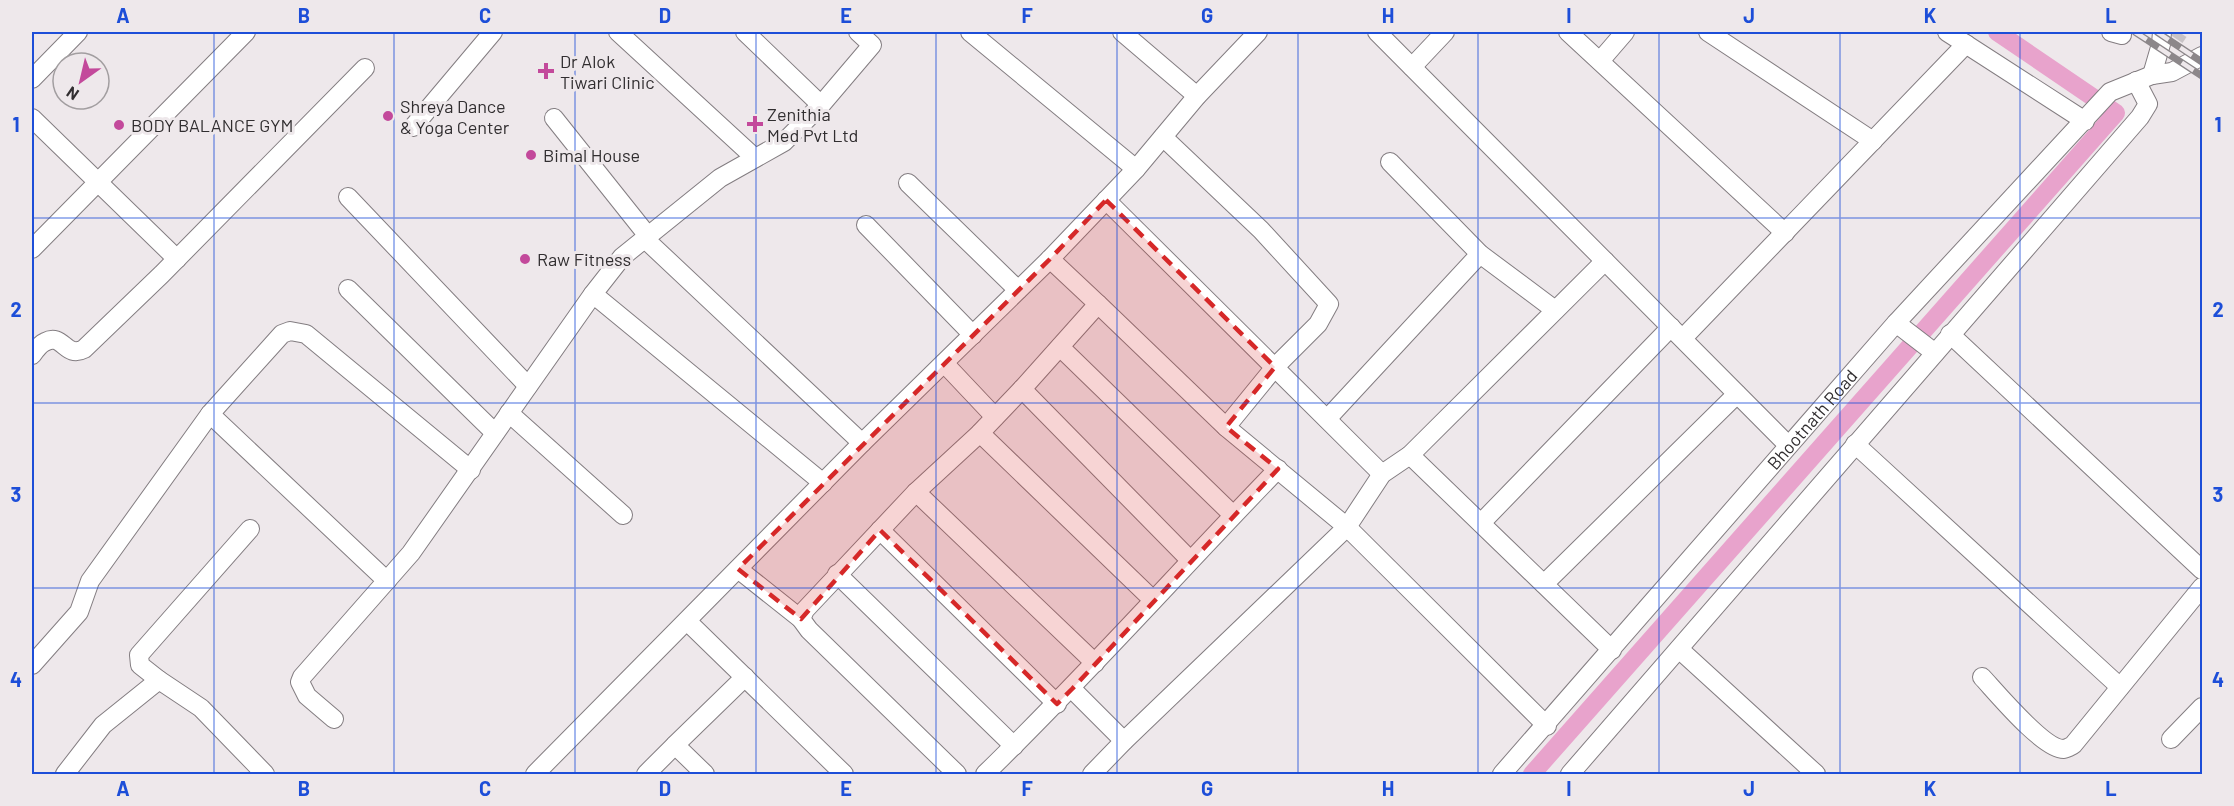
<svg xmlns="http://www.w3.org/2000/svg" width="2234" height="806" font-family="Barlow,sans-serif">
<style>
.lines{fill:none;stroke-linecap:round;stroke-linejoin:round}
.canal{stroke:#e8a3cc;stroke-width:18}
.minor-tunnel{stroke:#c8c3c6;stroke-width:18;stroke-dasharray:18 9;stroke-linecap:butt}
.minor-casing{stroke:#837d81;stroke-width:20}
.minor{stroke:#fff;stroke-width:18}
.rail-casing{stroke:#8c878a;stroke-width:7}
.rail{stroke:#eee8eb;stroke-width:4.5;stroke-dasharray:14;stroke-linecap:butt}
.marked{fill:#d62828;fill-opacity:0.2;stroke:#d62828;stroke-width:4.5;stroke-dasharray:12 8;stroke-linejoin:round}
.grid{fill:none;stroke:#1d4ed8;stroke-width:1.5;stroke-opacity:0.55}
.poi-dot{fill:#c3499b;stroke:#eee8eb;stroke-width:2}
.labels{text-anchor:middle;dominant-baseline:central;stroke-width:6;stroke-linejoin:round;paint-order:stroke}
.poi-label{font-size:18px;fill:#312e30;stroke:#eee8eb;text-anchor:start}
.street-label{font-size:18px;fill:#312e30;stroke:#eee8eb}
.neatline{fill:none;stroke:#1d4ed8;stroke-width:2}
.grid-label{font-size:20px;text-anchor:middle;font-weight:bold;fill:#1d4ed8}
</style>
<rect width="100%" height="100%" fill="#eee8eb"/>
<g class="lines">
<!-- canal -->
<polyline class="canal" points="1532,774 2116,113 1997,32"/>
<!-- minor-tunnel -->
<polyline class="minor-tunnel" points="2175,38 2179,32"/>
<!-- minor casing -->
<g class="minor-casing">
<g id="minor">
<polyline points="618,32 755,158"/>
<polyline points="745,32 821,105"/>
<polyline points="970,32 1136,169"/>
<polyline points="1122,32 1197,96"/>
<polyline points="1377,32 1788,445"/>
<polyline points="1568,32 1785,233"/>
<polyline points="1708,32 1873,141"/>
<polyline points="1947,32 2085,121"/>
<polyline points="2111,32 2122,35"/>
<polyline points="1600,61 1625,32"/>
<polyline points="1412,67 1445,32"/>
<polyline points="2152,75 2161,44 2162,32"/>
<polyline points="32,79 78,32"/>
<polyline points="32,118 177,259"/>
<polyline points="554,118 648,236"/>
<polyline points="413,127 493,32"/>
<polyline points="1390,162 1480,254 1555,310"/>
<polyline points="908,183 1018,290"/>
<polyline points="348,197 528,386"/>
<polyline points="1106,200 1382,474"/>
<polyline points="866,225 973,335"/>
<polyline points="645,239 862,443"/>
<polyline points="32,249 246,32"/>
<polyline points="1050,259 1098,304"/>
<polyline points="348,289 495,433"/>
<polyline points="1896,323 1935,353"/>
<polyline points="1950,334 2202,570"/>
<polyline points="1683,338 1966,44"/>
<polyline points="1060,347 1233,515"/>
<path d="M32 355C35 351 40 344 45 342 63 332 65 359 84 349L162 274 365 68"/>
<polyline points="944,363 995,417"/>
<polyline points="1022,389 1190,560"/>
<polyline points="509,413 623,515"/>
<polyline points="210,414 387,581"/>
<polyline points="1327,419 1480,254"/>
<polyline points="1226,427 1347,527 1382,474 1410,455 1605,261"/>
<polyline points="980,433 1153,600"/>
<polyline points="1855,444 2120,687"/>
<polyline points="1410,455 1612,650"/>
<polyline points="823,483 593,294 622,257 720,178 784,142 821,105 872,45 858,32"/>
<polyline points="916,492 1095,663"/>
<polyline points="1481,523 1671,327"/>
<polyline points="880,530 1057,704"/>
<polyline points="738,569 801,619"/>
<polyline points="837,574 1014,746"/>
<polyline points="1544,584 1737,394"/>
<polyline points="687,621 844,774"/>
<polyline points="1679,649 1816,774"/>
<polyline points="32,665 79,612 90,581 210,414 282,334 290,331 306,334 471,470"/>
<path d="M1982 677C1996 692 2044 750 2064 749 2065 749 2072 746 2073 745L2202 587"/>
<polyline points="159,680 140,665 139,655 250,529"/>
<polyline points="1072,689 1124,741"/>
<polyline points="334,719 307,696 300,682 302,677 411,553 593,294"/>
<polyline points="2171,739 2202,707"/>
<polyline points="675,745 745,677"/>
<polyline points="65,774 103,725 159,680 201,708 265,774"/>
<polyline points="535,774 862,443 1050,259 1136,169 1197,96 1258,32"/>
<polyline points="646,774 675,745 705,774"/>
<polyline points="957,774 809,630 801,619 805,610 916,492 980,433 1022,389 1098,304 1226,427 1275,367 1318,324 1329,304 1261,230 1163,137"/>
<path d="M985 774C1086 676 1179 571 1278 469"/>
<polyline points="1092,774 1124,741 1347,527 1547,726"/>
<path id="s1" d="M1502 774 1896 323 2110 92 2152 75 2172 72 2202 56"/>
<polyline points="1570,774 2140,117 2148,104 2136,81"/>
</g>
</g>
<!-- minor -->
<use href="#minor" class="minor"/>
<!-- rail casing -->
<g class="rail-casing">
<g id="rail">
<polyline points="2135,32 2202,76"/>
<polyline points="2157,32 2202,62"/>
</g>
</g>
<!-- rail -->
<use href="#rail" class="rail"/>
</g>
<!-- marked area -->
<path class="marked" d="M1106 200 1275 367 1226 427 1278 469 1072 689 1057 704 880 530 801 619 738 569 1050 259Z"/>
<!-- grid -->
<path class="grid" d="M214 32V774M394 32V774M575 32V774M756 32V774M936 32V774M1117 32V774M1298 32V774M1478 32V774M1659 32V774M1840 32V774M2020 32V774M32 218H2202M32 403H2202M32 588H2202"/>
<!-- markers -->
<g class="poi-dot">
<path d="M543 62h6v6h6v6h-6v6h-6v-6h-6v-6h6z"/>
<circle cx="388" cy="116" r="6"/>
<path d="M752 115h6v6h6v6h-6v6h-6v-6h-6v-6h6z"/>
<circle cx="119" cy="125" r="6"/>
<circle cx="531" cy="155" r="6"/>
<circle cx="525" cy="259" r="6"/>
</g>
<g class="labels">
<!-- poi labels -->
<g class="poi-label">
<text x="560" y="61">Dr Alok<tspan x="560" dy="21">Tiwari Clinic</tspan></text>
<text x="400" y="106">Shreya Dance<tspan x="400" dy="21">&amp; Yoga Center</tspan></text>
<text x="767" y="114">Zenithia<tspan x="767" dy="21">Med Pvt Ltd</tspan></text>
<text x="131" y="125">BODY BALANCE GYM</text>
<text x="543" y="155">Bimal House</text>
<text x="537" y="259">Raw Fitness</text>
</g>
<!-- street labels -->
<g class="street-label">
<text stroke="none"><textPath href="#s1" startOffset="471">Bhootnath Road</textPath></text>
</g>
</g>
<!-- border -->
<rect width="2234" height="806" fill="none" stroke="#eee8eb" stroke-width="66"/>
<!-- north arrow -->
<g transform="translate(81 81) rotate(214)"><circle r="28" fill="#eee8eb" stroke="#a29ea0" stroke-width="1.5"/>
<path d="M0-4.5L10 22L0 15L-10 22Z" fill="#c3499b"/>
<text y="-9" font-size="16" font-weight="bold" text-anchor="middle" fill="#312e30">N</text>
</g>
<rect x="33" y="33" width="2168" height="740" class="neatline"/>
<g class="grid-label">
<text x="123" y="23">A</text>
<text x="304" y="23">B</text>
<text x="485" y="23">C</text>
<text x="665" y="23">D</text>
<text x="846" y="23">E</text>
<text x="1027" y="23">F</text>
<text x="1207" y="23">G</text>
<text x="1388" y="23">H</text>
<text x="1569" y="23">I</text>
<text x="1749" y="23">J</text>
<text x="1930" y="23">K</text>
<text x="2111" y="23">L</text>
<text x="16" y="132">1</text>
<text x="2218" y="132">1</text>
<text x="16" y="317">2</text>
<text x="2218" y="317">2</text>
<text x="16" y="502">3</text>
<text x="2218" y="502">3</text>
<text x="16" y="687">4</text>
<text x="2218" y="687">4</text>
<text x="123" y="796">A</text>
<text x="304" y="796">B</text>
<text x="485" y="796">C</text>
<text x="665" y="796">D</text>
<text x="846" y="796">E</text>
<text x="1027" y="796">F</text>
<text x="1207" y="796">G</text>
<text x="1388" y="796">H</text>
<text x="1569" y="796">I</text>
<text x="1749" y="796">J</text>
<text x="1930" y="796">K</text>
<text x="2111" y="796">L</text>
</g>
</svg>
